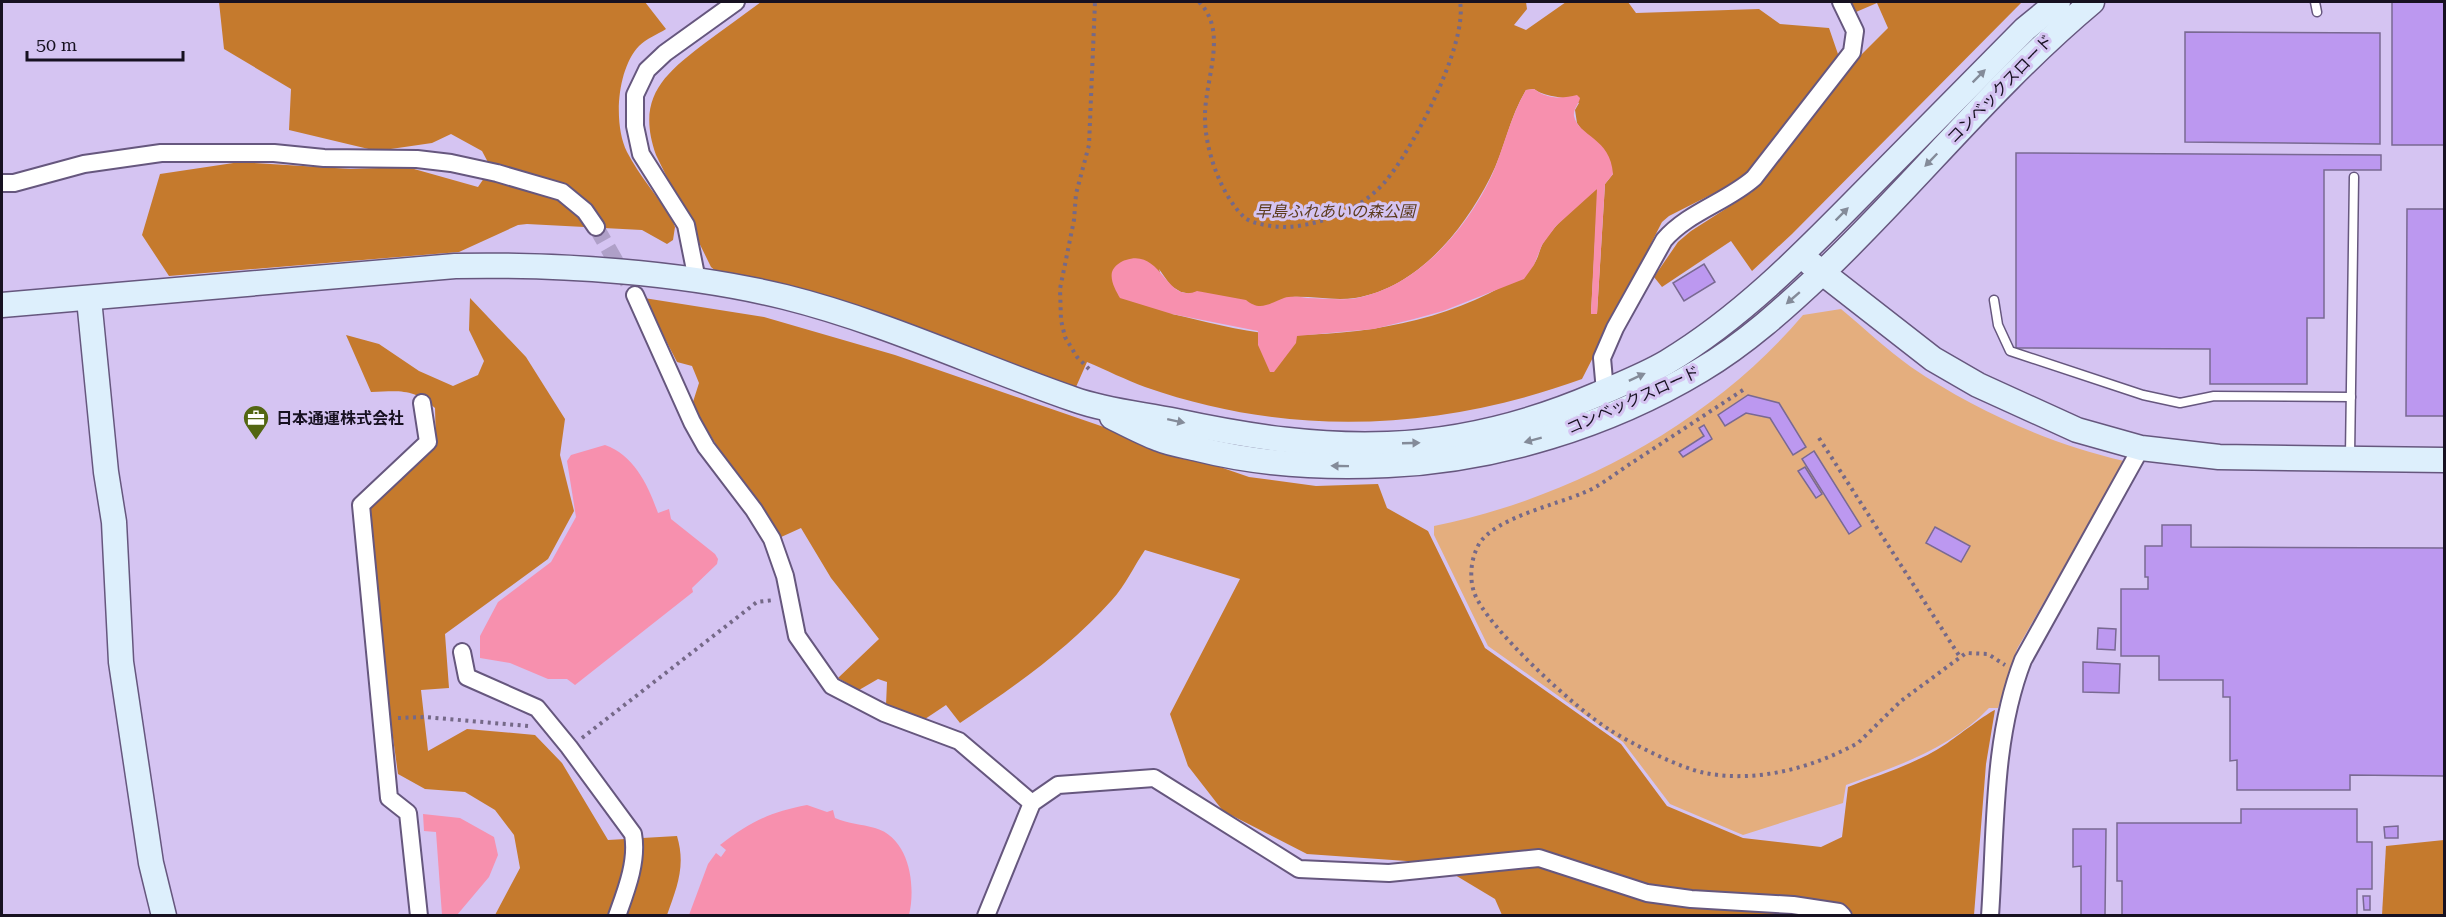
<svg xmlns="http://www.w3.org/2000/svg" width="2446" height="917" font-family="'Roboto Serif','Noto Sans JP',serif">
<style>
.green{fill:#e4ae7e}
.forest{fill:#c57a2d;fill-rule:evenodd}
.water{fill:#f790ae}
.building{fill:#bc98f0;stroke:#796992;stroke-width:1.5}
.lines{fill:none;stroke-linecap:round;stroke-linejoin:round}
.street-tunnel{stroke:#afa0c8;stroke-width:16;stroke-dasharray:16 8;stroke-linecap:butt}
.lane-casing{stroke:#66577e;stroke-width:11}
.street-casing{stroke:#66577e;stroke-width:20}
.secondary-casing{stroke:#66577e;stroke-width:27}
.path{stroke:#756988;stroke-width:4;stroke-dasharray:3 4.5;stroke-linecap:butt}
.lane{stroke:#fff;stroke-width:8}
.street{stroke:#fff;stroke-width:16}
.secondary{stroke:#ddeffc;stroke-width:24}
.oneway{fill:#848b99}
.labels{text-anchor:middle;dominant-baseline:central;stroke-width:6;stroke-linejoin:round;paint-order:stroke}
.street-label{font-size:16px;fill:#171121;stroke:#d5c4f2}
.park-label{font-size:16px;font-style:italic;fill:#5c3c1e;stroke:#d5c4f2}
.poi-label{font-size:16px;font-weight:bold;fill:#171121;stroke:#d5c4f2;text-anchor:start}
</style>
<rect width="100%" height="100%" fill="#d5c4f2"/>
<!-- green -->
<path class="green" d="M1841 309C1864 328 1886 349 1911 367 1976 411 2048 443 2124 461L2017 649 1998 708H1989C1950 749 1897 766 1846 785L1843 803 1743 835 1670 804 1623 742 1488 646 1434 535V526C1572 498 1712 423 1803 315Z"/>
<!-- forest -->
<g class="forest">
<path d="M219 2H645L666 29C658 34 646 39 639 46 617 69 613 124 627 152 639 175 657 196 671 217L675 227 673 240 667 244 642 230 527 224 518 225 459 252 169 276 142 235 160 174 240 162 351 169 407 167 478 187 491 168 482 151 451 134 432 143 377 151 289 130 291 89 224 49Z"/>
<path d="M761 2H1526L1527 9 1514 25 1526 30 1566 2H1628L1636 13 1759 9 1780 24 1829 28 1839 57 1748 173 1738 181 1669 216 1662 222 1582 379C1438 431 1291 438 1145 387 1126 380 1106 370 1087 362L1076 387 874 311 791 288 717 272 711 267 656 155C636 98 663 75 705 43 724 29 743 15 761 2ZM1534 89C1548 99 1564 95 1579 103L1575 110 1577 123 1613 174 1605 184 1597 314 1591 313 1598 188C1577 204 1557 222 1543 243 1539 250 1538 262 1531 267 1469 316 1376 334 1298 335 1256 336 1213 323 1172 314L1159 269 1171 286 1181 292C1204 296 1244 309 1266 306 1276 306 1282 298 1292 297 1313 296 1334 301 1355 298 1417 288 1463 231 1490 178 1505 149 1509 118 1526 90Z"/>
<polygon points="1849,2 2022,2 1792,234 1752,271 1731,241 1662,287 1654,277 1678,242 1691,231 1752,192 1851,65 1888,28 1877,3 1856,12"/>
<path d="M470 298 526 357 565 419 560 455 574 511 548 559 445 634 449 688 421 690 428 751 467 729 535 735 562 763 608 840 677 836C686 866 677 887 667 915H495L520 868 514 835 495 810 465 792 425 789 398 774 375 607 365 511 436 445 435 408C413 388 400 391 371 392L346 335 379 344 419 371 453 386 478 375 484 361 469 330Z"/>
<path d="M644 298 764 317 895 355 1249 477 1316 486 1378 484 1387 508 1428 531 1485 648 1621 744 1667 806 1743 838 1821 847 1842 837 1848 787C1881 774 1916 764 1946 744 1955 738 1990 711 1995 710L1986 764 1974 915H1502L1495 899 1435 863 1307 854 1223 811 1188 766 1170 714 1240 579 1145 550C1134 566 1125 586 1112 600 1069 648 1013 688 960 723L946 705 925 719 886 705 887 682 878 679 859 690 838 678 879 639 831 578 801 528 779 538 726 461 692 405 699 383 692 366 677 362Z"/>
<polygon points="2444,840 2444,915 2382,915 2386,846"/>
</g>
<!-- water -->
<g class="water">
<path d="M1534 89C1547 99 1562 99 1577 95L1580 98C1579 104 1573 109 1574 116 1578 136 1611 138 1613 174L1605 184 1597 314H1591L1597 189 1556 226 1542 245 1534 265 1524 279 1443 311 1414 319 1374 329 1297 336 1296 343 1274 372H1270L1258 345V331L1172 314 1120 298C1116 291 1110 281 1112 272 1114 266 1121 261 1126 260 1162 248 1166 305 1197 291L1246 300C1260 312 1270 303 1284 298 1291 296 1300 297 1307 298 1324 298 1340 301 1357 298 1418 286 1467 229 1492 175 1504 147 1510 117 1526 90Z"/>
<path d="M605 445C634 455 648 485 658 513L669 509 671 519 715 554 718 559 717 564 692 588 693 592 575 685 567 679H548L510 663 480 658V636L498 602 551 562 576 517 567 461 571 455Z"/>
<path d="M807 805 827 812 833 810 835 818C849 824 861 824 875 828 910 838 916 886 909 915H689L708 864 716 853 721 857 726 850 720 845C750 822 770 812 807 805Z"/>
<polygon points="423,814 460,818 494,837 498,855 489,877 457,915 442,915 436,832 424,831"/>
</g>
<!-- building -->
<g class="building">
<rect x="2392" y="2" width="52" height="143"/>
<polygon points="2185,32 2380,33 2380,144 2185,142"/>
<polygon points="2016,153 2381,155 2381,170 2324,170 2324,318 2307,318 2307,384 2210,384 2210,349 2016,348"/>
<polygon points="2407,209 2444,209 2444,416 2406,416"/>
<polygon points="1704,264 1715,282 1684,301 1673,283"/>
<polygon points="1748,395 1779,403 1806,447 1793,455 1770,418 1746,413 1725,426 1718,415"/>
<polygon points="1704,425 1712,439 1683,457 1679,452 1704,436 1699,428"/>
<polygon points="1814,451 1861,526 1849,534 1802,459"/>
<polygon points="1805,467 1822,494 1816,498 1798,471"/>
<polygon points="2162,525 2191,525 2191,547 2444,548 2444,776 2350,775 2350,790 2237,790 2237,760 2230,761 2230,697 2223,697 2223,680 2159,680 2159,656 2121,656 2121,589 2148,589 2148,577 2145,577 2145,546 2162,546"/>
<polygon points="1935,527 1970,546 1961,562 1926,543"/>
<polygon points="2098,628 2116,629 2115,650 2097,649"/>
<polygon points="2083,662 2120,664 2119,693 2083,692"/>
<polygon points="2241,809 2357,809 2357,842 2372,842 2372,889 2357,889 2357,916 2122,916 2122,881 2117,881 2117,823 2241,823"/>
<polygon points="2398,826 2398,838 2385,838 2384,827"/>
<polygon points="2073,829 2106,829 2105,916 2081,916 2081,866 2073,867"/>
<polygon points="2363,896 2370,896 2370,910 2364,910"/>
</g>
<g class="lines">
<!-- street-tunnel -->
<polyline class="street-tunnel" points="596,227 635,295"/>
<!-- lane casing -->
<g class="lane-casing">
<g id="lane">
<polyline points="2315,2 2317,12"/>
<polyline points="1994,300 1998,325 2010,351 2143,395 2180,403 2214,396 2351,397"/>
<polyline points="2350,456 2354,177"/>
</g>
</g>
<!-- street casing -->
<g class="street-casing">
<g id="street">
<polyline points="2,183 14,183 84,164 161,153 274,153 324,158 417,159 451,163 497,173 562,192 585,211 596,227"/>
<polyline points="697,280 686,225 641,154 635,126 635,95 647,70 665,53 736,2"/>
<polyline points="635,295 692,422 706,447 754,510 772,539 785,576 797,636 832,686 884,713 959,741 1032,803"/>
<path d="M1605 391 1602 358 1615 328 1664 240C1688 212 1727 202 1754 178L1852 52 1855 31 1841 2"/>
<path d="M462 652 467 677 537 708 569 747 633 834C638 861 626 891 617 916"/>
<polyline points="419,916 408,813 389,798 361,505 428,442 422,403"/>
<polyline points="986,916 1032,803 1058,785 1154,778 1299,869 1389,873 1539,858 1647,893 1691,899 1793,905 1839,912 1843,916"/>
<path d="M1990 916C1996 830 1992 740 2023 660L2141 448"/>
</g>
</g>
<!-- secondary casing -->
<g class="secondary-casing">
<g id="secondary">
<polyline points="1810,263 1933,359 1978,385 2077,430 2141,448 2219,457 2444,460"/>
<polyline points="89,299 106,472 114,522 121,662 151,863 164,916"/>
<path d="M2 305 455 266C559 264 683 272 785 297 885 322 977 366 1073 399 1106 411 1143 414 1176 421 1329 454 1449 458 1596 395 1619 385 1645 375 1667 362 1740 318 1800 257 1859 197 1914 141 1970 85 2025 29L2058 2"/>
<path d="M1112 417C1128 425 1143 433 1159 439 1171 444 1186 446 1198 449 1261 465 1324 468 1388 465 1496 460 1608 426 1701 370 1745 344 1786 307 1823 272 1915 184 1994 84 2092 2"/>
</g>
</g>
<!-- path -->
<g class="path">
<path d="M1199 2C1228 31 1206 76 1205 114 1204 147 1220 194 1244 217 1253 225 1276 227 1287 227 1322 225 1361 209 1384 183 1412 151 1468 44 1460 2"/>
<polyline points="1089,369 1077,357 1065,337 1061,320 1060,289 1074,220 1076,194 1089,145 1095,2"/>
<path d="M1743 390C1706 414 1670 438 1633 462 1617 472 1601 486 1583 493 1555 505 1495 518 1479 544 1471 558 1469 577 1474 592 1485 626 1578 711 1610 730 1632 744 1680 768 1705 773 1757 783 1812 768 1858 743L1901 701 1966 653 1988 654 2005 665"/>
<polyline points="1819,438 1960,657"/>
<polyline points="398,718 425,717 528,726"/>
<polyline points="582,738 757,602 774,600"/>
</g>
<!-- lane -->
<use href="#lane" class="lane"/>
<!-- street -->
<use href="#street" class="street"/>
<!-- secondary -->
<use href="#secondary" class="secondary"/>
</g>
<!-- one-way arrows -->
<defs><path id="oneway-solid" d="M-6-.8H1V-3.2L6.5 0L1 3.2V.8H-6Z" transform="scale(1.5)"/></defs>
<g class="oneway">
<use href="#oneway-solid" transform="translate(1979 76) rotate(-45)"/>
<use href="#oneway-solid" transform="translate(1931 160) rotate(134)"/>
<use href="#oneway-solid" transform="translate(1842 214) rotate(-45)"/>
<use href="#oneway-solid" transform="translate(1793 298) rotate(139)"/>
<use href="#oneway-solid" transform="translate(1637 377) rotate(-25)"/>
<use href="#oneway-solid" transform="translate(1176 421) rotate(12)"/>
<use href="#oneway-solid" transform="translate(1533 440) rotate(165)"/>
<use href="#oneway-solid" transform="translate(1411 443) rotate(-2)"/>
<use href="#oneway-solid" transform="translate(1340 466) rotate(-179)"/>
</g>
<!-- icons -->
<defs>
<g id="office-pin" transform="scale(1.35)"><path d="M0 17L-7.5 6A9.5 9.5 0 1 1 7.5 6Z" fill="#536612" stroke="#d5c4f2"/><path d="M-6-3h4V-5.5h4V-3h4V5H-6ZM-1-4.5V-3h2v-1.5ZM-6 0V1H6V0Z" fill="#fff"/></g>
</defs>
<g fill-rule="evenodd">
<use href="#office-pin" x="256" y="418"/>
</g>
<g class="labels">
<!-- street labels -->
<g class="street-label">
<text transform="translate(2000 89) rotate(-46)">コンベックスロード</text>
<text transform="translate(1633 400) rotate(-24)">コンベックスロード</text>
</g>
<!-- park labels -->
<g class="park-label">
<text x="1335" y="211">早島ふれあいの森公園</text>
</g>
<!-- poi labels -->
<g class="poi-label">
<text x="276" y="418">日本通運株式会社</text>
</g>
</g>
<!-- border -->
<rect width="2446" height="917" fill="none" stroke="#171121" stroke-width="6"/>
<!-- scale -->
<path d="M27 51v9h156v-9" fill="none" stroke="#171121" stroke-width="3"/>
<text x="36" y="51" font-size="18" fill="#171121" stroke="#d5c4f2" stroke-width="4.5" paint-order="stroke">50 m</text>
</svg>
